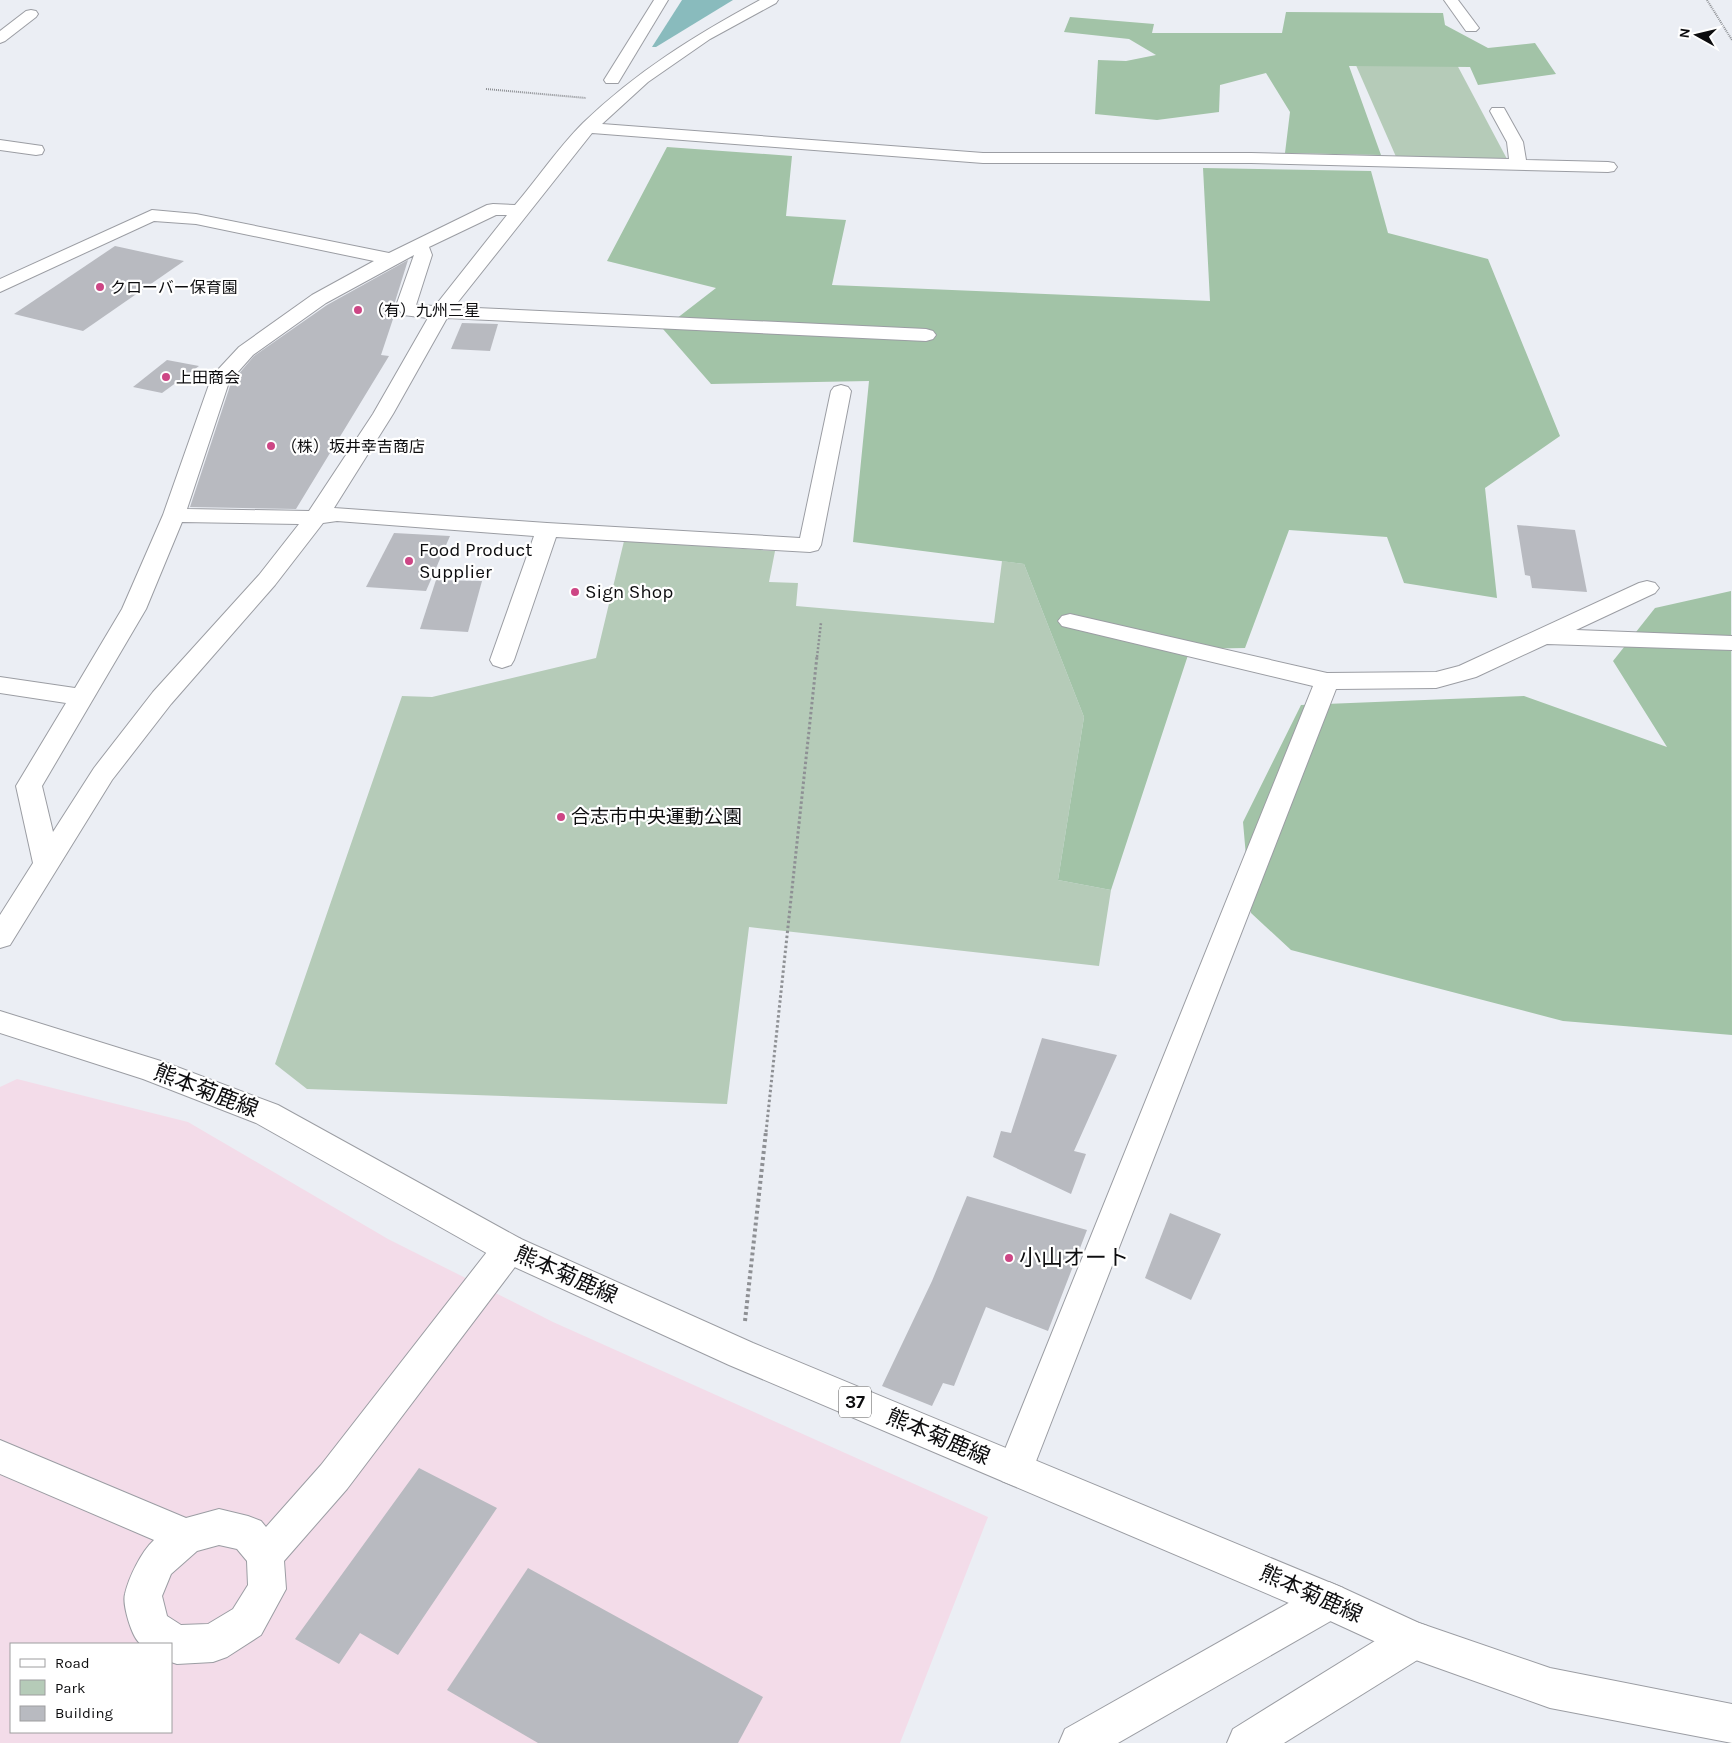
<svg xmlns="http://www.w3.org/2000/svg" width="1732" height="1743" font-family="Karla,'Noto Sans JP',sans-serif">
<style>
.commercial{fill:#f3dce9;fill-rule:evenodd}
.green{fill:#b5cbb8}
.forest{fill:#a2c3a7}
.water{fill:#89bbbd}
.building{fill:#b8bac0}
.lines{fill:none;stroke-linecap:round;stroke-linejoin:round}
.minor-casing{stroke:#9b9da3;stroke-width:2}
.major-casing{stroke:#9b9da3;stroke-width:2}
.path-far3{stroke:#8e9094;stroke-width:2;stroke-dasharray:1 1;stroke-linecap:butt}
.path-far2{stroke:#8e9094;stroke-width:2.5;stroke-dasharray:2 2;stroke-linecap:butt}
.path-far1{stroke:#8e9094;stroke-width:3;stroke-dasharray:2.5 2.5;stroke-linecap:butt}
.path{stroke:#8e9094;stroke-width:4;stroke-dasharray:3 3;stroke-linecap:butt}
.minor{fill:#fff;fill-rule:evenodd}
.major{fill:#fff;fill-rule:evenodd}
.poi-dot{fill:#cd4685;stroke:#fff;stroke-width:2}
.labels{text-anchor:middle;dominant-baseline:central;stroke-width:4.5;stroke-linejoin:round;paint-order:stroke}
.far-poi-label{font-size:16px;fill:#0d0d0f;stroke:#fff;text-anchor:start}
.shield{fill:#fff;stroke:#565657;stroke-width:1}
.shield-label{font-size:18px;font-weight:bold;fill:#0d0d0f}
.poi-label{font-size:19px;fill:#0d0d0f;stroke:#fff;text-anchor:start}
.near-street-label{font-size:22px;fill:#0d0d0f;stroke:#fff}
.near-poi-label{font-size:22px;fill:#0d0d0f;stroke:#fff;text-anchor:start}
</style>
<rect width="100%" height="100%" fill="#ebeef4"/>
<!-- commercial -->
<path class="commercial" d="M17 1079 188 1122 388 1239 553 1322 988 1517 900 1743H0V1087ZM11 1644H171V1732H11Z"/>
<!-- green -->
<g class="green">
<polygon points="1355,63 1456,63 1507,159 1397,159"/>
<polygon points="624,541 775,551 769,582 798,583 796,606 994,623 1002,561 1024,564 1084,717 1058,880 1111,890 1099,966 749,927 727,1104 307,1089 275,1064 402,696 432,697 596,658"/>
</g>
<!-- forest -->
<g class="forest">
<polygon points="1286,12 1443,13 1445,25 1488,48 1535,43 1556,74 1478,85 1470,67 1349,66 1381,155 1285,153 1290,112 1266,73 1220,85 1219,112 1157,120 1095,114 1098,60 1126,61 1156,55 1129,39 1064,32 1070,17 1154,24 1152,33 1282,33"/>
<polygon points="667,147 792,156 786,216 846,220 832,285 1210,301 1203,168 1371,171 1388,233 1488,259 1560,436 1485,488 1497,598 1404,583 1387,537 1289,530 1245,648 1190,649 1111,890 1058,880 1084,717 1024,564 853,542 869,381 711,384 663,329 716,288 607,261"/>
<polygon points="1731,591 1732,1035 1563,1021 1291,950 1251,913 1243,822 1301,705 1524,696 1667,747 1613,661 1655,608"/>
</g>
<!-- water -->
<polygon class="water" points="682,0 733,0 656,47 652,47"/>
<!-- building -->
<g class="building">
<polygon points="115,246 184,261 83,331 14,314"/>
<polygon points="408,260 394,305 396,310 381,355 389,356 296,509 190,507 231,383 254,356 327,305"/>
<polygon points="462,323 498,324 490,351 451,349"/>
<polygon points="167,360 199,366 162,393 133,387"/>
<polygon points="1517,525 1575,530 1587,592 1532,588 1530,576 1525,575"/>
<polygon points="394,533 450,536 426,591 366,587"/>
<polygon points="436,580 482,581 468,632 420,629"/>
<polygon points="1042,1038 1117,1055 1074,1151 1086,1154 1071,1194 993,1157 1001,1131 1011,1133"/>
<polygon points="967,1196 1087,1230 1048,1331 986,1307 954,1386 943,1383 932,1406 882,1386 932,1281"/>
<polygon points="1170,1213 1221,1234 1191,1300 1145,1278"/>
<polygon points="419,1468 497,1508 398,1655 360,1633 339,1664 295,1639"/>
<polygon points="528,1568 763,1697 738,1743 538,1743 447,1690"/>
</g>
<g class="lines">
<!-- minor casing -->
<g class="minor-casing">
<g id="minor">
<polygon points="654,0 668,0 618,83 606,83 604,80"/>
<path d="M760 0H778L776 3 710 39 648 82 602 124 983 153H1251L1509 159 1507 142 1490 111 1492 108H1504L1523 142 1526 160 1608 162 1614 163 1617 167 1614 171 1608 172 1251 163H983L592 133 454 307 926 329 933 331 936 335 933 339 926 341 447 318 393 414 334 508 547 523 800 538 831 391 834 387 841 385 848 387 851 391 821 545 818 550 810 552 556 537 514 660 511 665 502 668 493 665 490 660 534 536 337 521 323 523 275 585 171 704 112 780 10 945 0 948V915L33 863 16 786 66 703 0 693V677L75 688 122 609 163 515 212 376 239 347 312 295 374 261 196 224 154 221 0 292V279L152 210 196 214 389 253 487 205 493 204 515 205C538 178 558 148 583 123 637 71 694 36 760 0ZM496 215H507L435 306 416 305 432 255 429 247ZM414 255 396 306 403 315 428 318 373 414 309 511 187 509 229 382 253 355 326 303ZM182 522 299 524 259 575 153 692 94 768 53 832 42 786 146 609Z"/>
<polygon points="1444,0 1458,0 1479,28 1476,31 1466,31"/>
<polygon points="31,10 36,11 38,14 36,17 5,41 0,43 0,31 26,11"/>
<polygon points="0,140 42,146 44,150 42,154 36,155 0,150"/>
<polygon points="1647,581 1655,583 1659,588 1655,593 1576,630 1732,636 1732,650 1547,644 1476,677 1436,688 1336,689 1033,1469 1028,1481 1015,1486 1002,1481 997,1469 1313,686 1062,626 1058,621 1062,616 1070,614 1327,673 1436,672 1459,666 1639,583"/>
<path d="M509 1235 521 1239 526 1249 521 1259 347 1489 284 1561 286 1589 261 1635 227 1657 213 1662 177 1664 171 1662V1644H141C132 1639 122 1604 125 1594 129 1577 141 1552 154 1540L0 1474V1440L186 1518 219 1509 248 1516 261 1521 266 1527 321 1465 497 1239ZM219 1545 237 1549 247 1561 248 1585 233 1609 208 1624 181 1625 167 1616 162 1596 171 1574 197 1551Z"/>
<polygon points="1329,1582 1343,1588 1348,1601 1343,1614 1118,1743 1059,1743 1065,1729 1315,1588"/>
<polygon points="1413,1621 1427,1626 1432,1640 1427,1654 1284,1743 1227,1743 1233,1729 1399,1626"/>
</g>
</g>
<!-- major casing -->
<g class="major-casing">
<polygon id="major" points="0,1011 164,1062 278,1105 521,1239 753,1343 1343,1588 1419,1623 1550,1668 1732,1704 1732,1743 1550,1708 1413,1659 1315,1614 729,1365 497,1259 256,1123 143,1079 0,1033"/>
</g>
<!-- path-far3 -->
<g class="path-far3">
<polyline points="1707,0 1732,40"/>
<polyline points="486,89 586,98"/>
</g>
<!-- path-far2 -->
<polyline class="path-far2" points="817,657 821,623"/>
<!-- path-far1 -->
<polyline class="path-far1" points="766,1132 817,656"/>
<!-- path -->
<polyline class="path" points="745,1321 766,1131"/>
<!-- minor -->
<use href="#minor" class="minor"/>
<!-- major -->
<use href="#major" class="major"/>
</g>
<!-- markers -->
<g class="poi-dot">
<circle cx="100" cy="287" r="5"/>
<circle cx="358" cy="310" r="5"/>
<circle cx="166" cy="377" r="5"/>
<circle cx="271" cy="446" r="5"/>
<circle cx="409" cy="561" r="5"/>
<circle cx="575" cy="592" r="5"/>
<circle cx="561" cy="817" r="5"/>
<circle cx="1009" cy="1258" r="5"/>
</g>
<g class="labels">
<!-- far-poi labels -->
<g class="far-poi-label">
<text x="110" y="287">クローバー保育園</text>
<text x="368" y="310">（有）九州三星</text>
<text x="176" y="377">上田商会</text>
<text x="281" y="446">（株）坂井幸吉商店</text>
</g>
<!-- shield labels -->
<rect class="shield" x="839" y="1386.5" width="32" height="31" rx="4"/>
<g class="shield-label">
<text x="855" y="1402">37</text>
</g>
<!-- poi labels -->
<g class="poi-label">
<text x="419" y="550">Food Product<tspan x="419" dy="22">Supplier</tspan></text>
<text x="585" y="592">Sign Shop</text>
<text x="571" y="817">合志市中央運動公園</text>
</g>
<!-- near-street labels -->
<g class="near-street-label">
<text transform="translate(206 1091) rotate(21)">熊本菊鹿線</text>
<text transform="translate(566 1275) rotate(24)">熊本菊鹿線</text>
<text transform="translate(938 1437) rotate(23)">熊本菊鹿線</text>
<text transform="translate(1311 1594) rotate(24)">熊本菊鹿線</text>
</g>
<!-- near-poi labels -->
<g class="near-poi-label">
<text x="1019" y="1258">小山オート</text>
</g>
</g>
<!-- legend -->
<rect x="10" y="1643" width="162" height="90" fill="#ffffff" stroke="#9e9e9f"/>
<rect x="20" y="1659" width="25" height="8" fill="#ffffff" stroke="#9e9e9f"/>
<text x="55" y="1668" font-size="15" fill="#0d0d0f">Road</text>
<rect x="20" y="1680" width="25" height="15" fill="#b5cbb8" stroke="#9e9e9f"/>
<text x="55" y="1693" font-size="15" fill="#0d0d0f">Park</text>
<rect x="20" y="1706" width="25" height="15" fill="#b8bac0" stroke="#9e9e9f"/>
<text x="55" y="1718" font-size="15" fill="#0d0d0f">Building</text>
<!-- north arrow -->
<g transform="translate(1697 35) rotate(278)" stroke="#ffffff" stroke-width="4" paint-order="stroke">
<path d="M0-4L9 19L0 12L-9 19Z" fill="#0d0d0f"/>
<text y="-8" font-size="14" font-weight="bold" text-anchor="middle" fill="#0d0d0f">N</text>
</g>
</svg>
